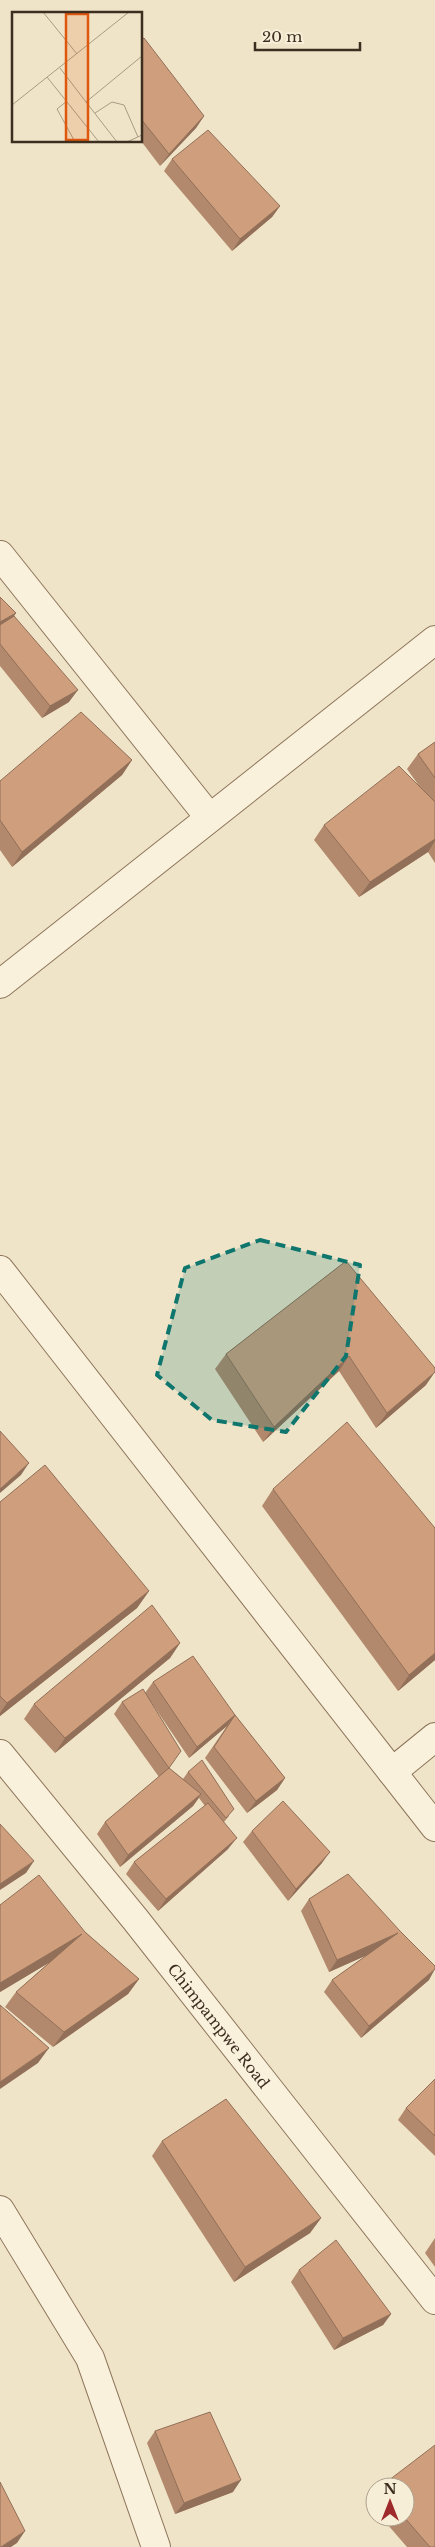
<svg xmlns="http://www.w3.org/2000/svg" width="435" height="2547" font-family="'Libre Baskerville',serif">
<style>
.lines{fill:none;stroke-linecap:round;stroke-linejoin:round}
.minor-casing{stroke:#8d765c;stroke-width:30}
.minor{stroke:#faf1dc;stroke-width:28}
.wall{fill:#b2896c}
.shaded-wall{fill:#916f58}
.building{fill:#cf9f7d;stroke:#916f58}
.marked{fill:#0f766e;fill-opacity:0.2;stroke:#0f766e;stroke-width:4;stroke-dasharray:10 6;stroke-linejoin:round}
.labels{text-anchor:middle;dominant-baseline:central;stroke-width:5;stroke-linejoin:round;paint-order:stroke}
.street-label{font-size:15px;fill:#3d2e20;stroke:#f7eed8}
.inset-road{fill:none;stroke:#a89b85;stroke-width:1}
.view{fill:#df570d;fill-opacity:0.15;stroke:#df570d;stroke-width:2.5}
.inset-edge{fill:none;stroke:#3d2e20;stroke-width:2.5}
</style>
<rect width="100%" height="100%" fill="#f0e4c8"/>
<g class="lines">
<!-- minor casing -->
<g class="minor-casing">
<g id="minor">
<polyline points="0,555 209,817"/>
<polyline points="0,984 435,640"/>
<polyline points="0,1270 392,1772"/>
<polyline points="435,1737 392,1772 435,1827"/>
<path id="s1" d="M0 1754 135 1919 435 2300"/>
<polyline points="0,2210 90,2358 156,2547"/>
</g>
</g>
<!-- minor -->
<use href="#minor" class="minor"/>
</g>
<!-- wall -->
<g class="wall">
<polygon points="141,40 204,116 196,128 160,166 141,141"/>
<polygon points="172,159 280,206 272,217 232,251 164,171"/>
<polygon points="0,597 16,613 14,616 69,702 42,718 0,666"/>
<polygon points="435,742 435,863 428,852 359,897 314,840 324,825 422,790 407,769 418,754"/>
<polygon points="132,760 122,775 12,867 0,850 0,781"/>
<polygon points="346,1261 426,1385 376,1428 339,1371 263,1442 215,1369 226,1354"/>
<polygon points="273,1489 435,1660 398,1691 262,1506"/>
<polygon points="0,1502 149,1591 137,1608 0,1716"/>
<polygon points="180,1643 170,1658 55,1753 24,1719 34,1704"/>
<polygon points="153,1682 235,1715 285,1778 277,1790 247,1813 205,1758 227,1726 189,1758 151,1702 169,1768 183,1779 188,1772 229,1816 224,1822 228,1849 158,1911 126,1874 134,1862 205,1806 199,1798 193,1806 120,1867 97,1834 105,1822 159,1777 114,1714 122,1702 145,1693"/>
<polygon points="252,1831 322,1863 288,1901 243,1842"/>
<polygon points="309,1899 429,1980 361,2038 324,1992 332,1980 367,1955 329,1972 301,1911"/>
<polygon points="0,1905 85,1932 139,1979 128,1994 53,2047 5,2007 16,1992 50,1962 0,1992"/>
<polygon points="435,2079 435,2156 398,2120 406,2108"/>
<polygon points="162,2141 321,2218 310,2233 234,2282 152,2156"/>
<polygon points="435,2238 435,2267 425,2253"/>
<polygon points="299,2270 391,2314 383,2325 334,2350 291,2282"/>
<polygon points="155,2431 233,2492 175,2514 147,2443"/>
<polygon points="375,2493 375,2509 369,2502"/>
<polygon points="381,2517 405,2517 435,2547 407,2547"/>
</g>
<!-- shaded-wall -->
<g class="shaded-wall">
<polygon points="204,116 196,128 160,166 169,154"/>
<polygon points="280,206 272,217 232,251 240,239"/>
<polygon points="16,613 5,628 0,631 0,622"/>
<polygon points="78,690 69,702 42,718 50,706"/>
<polygon points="132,760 122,775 12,867 22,852"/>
<polygon points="435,839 435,841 428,852 359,897 370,882"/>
<polygon points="349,1356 339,1371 263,1442 274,1427"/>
<polygon points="435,1372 426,1385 376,1428 387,1413"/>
<polygon points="29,1463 21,1475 0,1493 0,1489"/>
<polygon points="149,1591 137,1608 0,1716 0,1713 7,1703"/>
<polygon points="180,1643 170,1658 55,1753 65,1738"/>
<polygon points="435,1653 435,1660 398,1691 409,1675"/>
<polygon points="235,1715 227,1726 189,1758 197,1747"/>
<polygon points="285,1778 277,1790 247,1813 256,1801"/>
<polygon points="201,1794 193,1806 120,1867 128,1855"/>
<polygon points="237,1838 228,1849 158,1911 166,1899"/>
<polygon points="330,1852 322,1863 288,1901 296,1889"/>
<polygon points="34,1861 26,1873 0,1890 0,1884"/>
<polygon points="398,1933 390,1945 329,1972 337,1960"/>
<polygon points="82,1934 72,1949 0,1992 0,1983"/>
<polygon points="435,1969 429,1980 361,2038 369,2026"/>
<polygon points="139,1979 128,1994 53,2047 64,2032"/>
<polygon points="49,2048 38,2063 0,2089 0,2082"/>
<polygon points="321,2218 310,2233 234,2282 245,2267"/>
<polygon points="391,2314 383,2325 334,2350 343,2338"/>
<polygon points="241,2480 233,2492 175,2514 184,2503"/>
<polygon points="25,2531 17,2543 11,2547 1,2547"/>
</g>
<!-- building -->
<g class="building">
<polygon points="144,38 204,116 169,154 141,119 141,40"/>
<polygon points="208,130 280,206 240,239 172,159"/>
<polygon points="0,597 16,613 0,622"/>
<polygon points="14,616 78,690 50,706 0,644 0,625"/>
<polygon points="81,712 132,760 22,852 0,820 0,781"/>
<polygon points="435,742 435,778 418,754"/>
<polygon points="399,766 435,802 435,839 370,882 324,825"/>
<polygon points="346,1261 435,1368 435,1372 387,1413 349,1356 274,1427 226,1354"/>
<polygon points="347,1422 435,1528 435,1653 409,1675 273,1489"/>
<polygon points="0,1431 29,1463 0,1489"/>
<polygon points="45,1465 149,1591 7,1703 0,1696 0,1502"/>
<polygon points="152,1605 180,1643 65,1738 34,1704"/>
<polygon points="193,1656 235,1715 197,1747 153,1682"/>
<polygon points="143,1689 181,1751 169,1768 201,1794 128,1855 105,1822 169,1768 122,1702"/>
<polygon points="235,1715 285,1778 256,1801 214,1747"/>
<polygon points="202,1760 234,1809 226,1818 188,1772"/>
<polygon points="283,1801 330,1852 296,1889 252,1831"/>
<polygon points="208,1803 237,1838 166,1899 134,1862"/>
<polygon points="0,1824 34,1861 0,1884"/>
<polygon points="348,1874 400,1931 435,1966 435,1969 369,2026 332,1980 398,1933 337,1960 309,1899"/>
<polygon points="39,1875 85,1932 139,1979 64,2032 16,1992 82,1934 0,1983 0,1905"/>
<polygon points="0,2005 49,2048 0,2082"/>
<polygon points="435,2079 435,2136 406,2108"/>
<polygon points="226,2099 321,2218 245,2267 162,2141"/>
<polygon points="336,2240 391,2314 343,2338 299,2270"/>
<polygon points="210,2412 241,2480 184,2503 155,2431"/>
<polygon points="435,2445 435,2547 430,2547 404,2517 405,2487 380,2487"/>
<polygon points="0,2482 25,2531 1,2547 0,2547"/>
</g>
<!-- marked area -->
<path class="marked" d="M260 1240 360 1265 346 1356 286 1432 212 1420 157 1375 185 1268Z"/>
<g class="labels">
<!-- street labels -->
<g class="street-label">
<text stroke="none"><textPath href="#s1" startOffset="349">Chimpampwe Road</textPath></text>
</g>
</g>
<!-- overview -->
<g transform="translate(12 12)">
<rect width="130" height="130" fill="#f0e4c8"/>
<path class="inset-road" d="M31 0 65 42M48 56 74 90M35 65 87 130M55 89 45 97 63 130M0 93 117 0M83 101 100 90 112 93 126 125M105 130 74 90 130 44M115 130 130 123"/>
<path class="view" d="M54 2H76V128H54Z"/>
<rect width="130" height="130" class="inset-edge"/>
</g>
<!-- north arrow -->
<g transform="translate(390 2502)"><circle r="24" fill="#f7eed8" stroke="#ada18e"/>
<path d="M0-4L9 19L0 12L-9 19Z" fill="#9e2a2b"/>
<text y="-8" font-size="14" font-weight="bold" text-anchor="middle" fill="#3d2e20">N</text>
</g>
<!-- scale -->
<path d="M255 42v8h105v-8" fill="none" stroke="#3d2e20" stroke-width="2.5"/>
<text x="262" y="42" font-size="15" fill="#3d2e20" stroke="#f7eed8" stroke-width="4" paint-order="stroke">20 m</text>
</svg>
